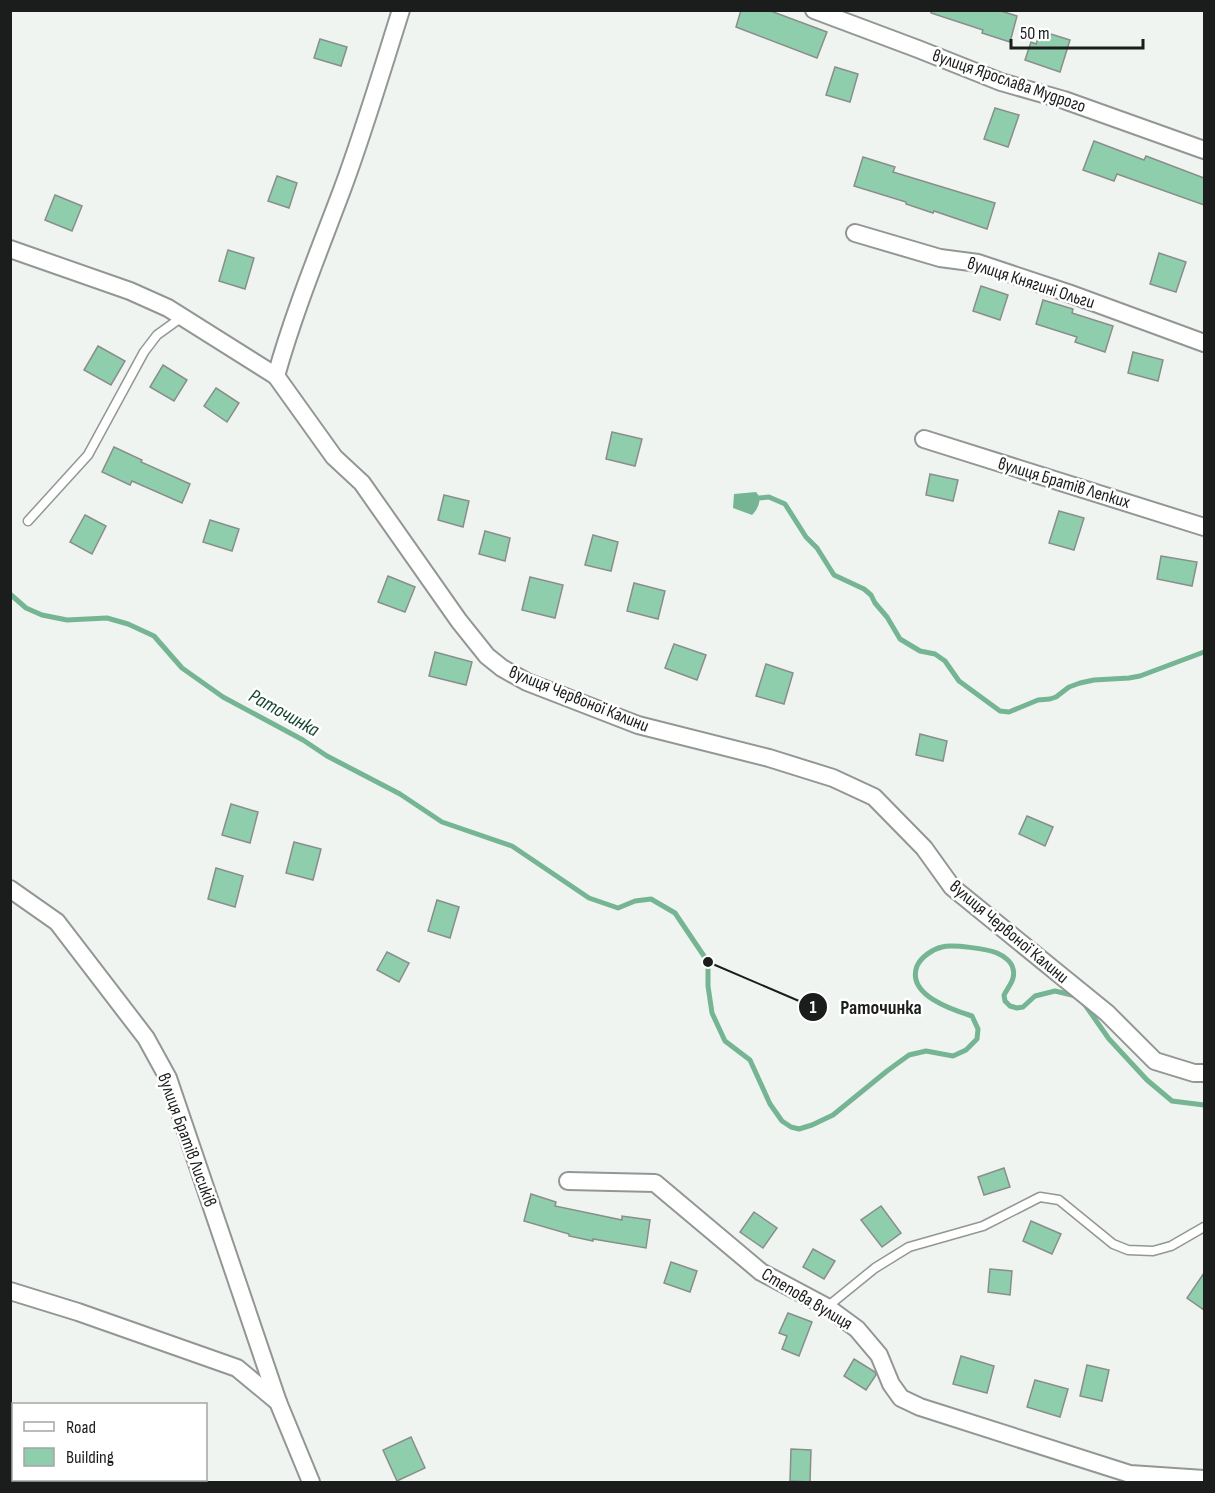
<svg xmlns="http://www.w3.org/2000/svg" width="1215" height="1493" font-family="'Sofia Sans Condensed',sans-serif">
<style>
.water{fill:#76b594}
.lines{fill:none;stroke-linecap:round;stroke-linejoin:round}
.stream{stroke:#76b594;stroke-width:5}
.building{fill:#8eceac;stroke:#898e8b;stroke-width:1.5}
.service-casing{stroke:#939794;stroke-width:11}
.minor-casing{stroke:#939794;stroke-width:20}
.service{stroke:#fff;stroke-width:8}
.minor{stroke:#fff;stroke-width:16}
.labels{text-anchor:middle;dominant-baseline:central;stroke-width:5;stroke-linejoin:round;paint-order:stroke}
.street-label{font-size:18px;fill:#1b1d1c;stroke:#fff}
.water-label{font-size:20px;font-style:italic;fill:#144730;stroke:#fff}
.leader{fill:none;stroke:#1b1d1c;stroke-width:2}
.callout-dot{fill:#1b1d1c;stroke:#fff;stroke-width:2}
.mark-label{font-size:18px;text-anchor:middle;font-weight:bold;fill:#fff}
.callout-label{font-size:20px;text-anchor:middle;font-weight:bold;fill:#1b1d1c;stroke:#fff;stroke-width:5;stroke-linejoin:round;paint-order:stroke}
</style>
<rect width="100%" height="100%" fill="#eff4f1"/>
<!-- water -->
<path class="water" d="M756 492C763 499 758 509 752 515L733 508 734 494Z"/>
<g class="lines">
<!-- stream -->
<g class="stream">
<polyline points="759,498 769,497 785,504 806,537 817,548 834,575 864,589 871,595 875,603 887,617 900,639 920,651 935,654 945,661 959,681 1000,711 1009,712 1038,700 1050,699 1056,697 1069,687 1080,683 1094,680 1129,678 1140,676 1204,652"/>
<path d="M10 594 26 608 42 615 67 620 107 618 128 624 154 636 182 668 223 697 303 740 327 756 400 794 442 822 512 846 589 898 618 908 635 901 651 899 675 913 708 962V986L712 1013 725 1041 750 1060 770 1104 782 1121 791 1127 799 1129 812 1125 833 1115 887 1071 909 1055 926 1051 953 1056 966 1050 977 1039 978 1029 972 1016C953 1010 906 995 917 966 921 957 933 949 942 947 952 944 988 949 997 953 1004 956 1012 962 1013 969 1016 979 1008 987 1004 995L1005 1001 1010 1006 1017 1008 1023 1007 1035 996 1055 991 1076 996"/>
<polyline points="1083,1002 1109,1039 1147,1080 1172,1101 1204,1105"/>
</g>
</g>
<!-- building -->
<g class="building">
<polygon points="741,10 768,10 827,32 817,58 736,27"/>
<polygon points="931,10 998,10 1017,16 1010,42 982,33 983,30 931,13"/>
<polygon points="1041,31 1070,40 1060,72 1025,60 1031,42 1036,44"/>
<polygon points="320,39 347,47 341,66 314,58"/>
<polygon points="835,67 858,74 850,102 826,95"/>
<polygon points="995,108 1019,115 1008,147 984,139"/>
<polygon points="1094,141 1144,160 1146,156 1204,178 1204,205 1117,174 1114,181 1083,170"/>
<polygon points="863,157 895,167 893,172 995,203 987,229 934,211 933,213 906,204 906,202 854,186"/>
<polygon points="277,176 297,183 289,208 268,201"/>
<polygon points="55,195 82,206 72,231 45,220"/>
<polygon points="228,250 254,258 245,289 219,281"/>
<polygon points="1159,253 1186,262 1176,292 1150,284"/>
<polygon points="981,286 1008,295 1000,320 973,311"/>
<polygon points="1043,300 1073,309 1072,313 1113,326 1105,352 1075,342 1077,337 1036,324"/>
<polygon points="98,346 125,361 111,385 84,370"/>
<polygon points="1133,352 1163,360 1158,381 1128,373"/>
<polygon points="163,365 187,380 174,401 150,387"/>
<polygon points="216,388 239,403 227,422 204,406"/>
<polygon points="612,432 642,439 635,466 606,459"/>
<polygon points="114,447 142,460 141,462 190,484 182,503 132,481 130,485 102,472"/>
<polygon points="930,474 958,480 953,501 926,495"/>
<polygon points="444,495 469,501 463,527 438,520"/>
<polygon points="1059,511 1084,518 1074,550 1049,543"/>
<polygon points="85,515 106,526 92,554 70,542"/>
<polygon points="210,520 239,529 232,551 203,542"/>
<polygon points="485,531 510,538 505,561 479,554"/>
<polygon points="593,535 618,542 611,571 585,565"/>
<polygon points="1161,556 1197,562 1192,586 1157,579"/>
<polygon points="388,576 415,587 405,612 378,602"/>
<polygon points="530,577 563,585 555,618 522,610"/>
<polygon points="634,583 665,591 658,619 627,611"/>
<polygon points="674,644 706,655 697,680 665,668"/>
<polygon points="435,652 472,662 466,685 429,676"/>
<polygon points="766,664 793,673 784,704 756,696"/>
<polygon points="920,734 947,741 943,761 916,755"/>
<polygon points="231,804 258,812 250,843 222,835"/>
<polygon points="1027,816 1053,827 1045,846 1019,834"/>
<polygon points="294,842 321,849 313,880 286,873"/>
<polygon points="216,868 243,876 235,907 208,899"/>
<polygon points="437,900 459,907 450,938 428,931"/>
<polygon points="387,952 409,963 399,982 377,970"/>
<polygon points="1004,1168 1010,1187 984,1195 978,1177"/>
<polygon points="531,1194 556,1202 555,1206 622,1220 622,1216 650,1220 646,1248 593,1239 593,1241 569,1236 569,1234 524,1221"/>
<polygon points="881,1206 901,1233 882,1247 861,1220"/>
<polygon points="754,1212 777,1228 763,1248 740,1232"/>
<polygon points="1031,1221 1061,1234 1052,1254 1023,1241"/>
<polygon points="813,1249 835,1261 824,1279 803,1267"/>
<polygon points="671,1262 697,1271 690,1292 664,1283"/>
<polygon points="990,1269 1012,1271 1010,1295 988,1292"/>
<polygon points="1204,1273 1204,1310 1187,1298"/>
<polygon points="788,1313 812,1322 799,1356 782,1349 787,1336 779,1333"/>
<polygon points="961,1356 994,1366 987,1393 953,1384"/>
<polygon points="854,1359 875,1372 876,1375 866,1390 844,1376"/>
<polygon points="1087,1365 1109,1370 1102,1401 1080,1396"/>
<polygon points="1035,1380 1068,1389 1060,1417 1027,1407"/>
<polygon points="411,1437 425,1468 397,1481 383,1450"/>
<polygon points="791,1449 811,1450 810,1482 790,1481"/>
</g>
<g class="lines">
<!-- service casing -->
<g class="service-casing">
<g id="service">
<polyline points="28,521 88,455 144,352 157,335 182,317"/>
<polyline points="827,1307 875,1268 909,1247 983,1226 1040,1197 1059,1200 1113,1244 1128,1250 1153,1251 1171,1246 1204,1227"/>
</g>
</g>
<!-- minor casing -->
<g class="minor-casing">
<g id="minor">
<polyline points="814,10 918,49 1001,82 1064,100 1204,150"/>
<polyline points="855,233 940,258 978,263 1068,293 1204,343"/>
<polyline points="10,249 130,291 168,308 276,376 334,457 362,483 459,621 487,656 502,668 527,682 638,725 769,758 833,778 874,797 924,848 952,887 1107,1013 1155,1061 1194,1073 1204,1073"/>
<path d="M276 376C294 312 319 251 342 190 364 131 382 70 401 10"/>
<polyline points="924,439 1204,527"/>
<polyline points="10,889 57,922 146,1038 168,1078 278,1402"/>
<polyline points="568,1181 655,1183 761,1272 827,1307 857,1329 879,1355 891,1384 901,1398 920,1407 1130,1474 1204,1479"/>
<polyline points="10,1291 78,1312 237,1368 278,1402 311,1482"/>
</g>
</g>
<!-- service -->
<use href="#service" class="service"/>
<!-- minor -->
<use href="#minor" class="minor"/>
</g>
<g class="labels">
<!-- street labels -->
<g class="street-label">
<text transform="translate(1009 81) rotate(19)">вулиця Ярослава Мудрого</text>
<text transform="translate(1031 283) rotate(18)">вулиця Княгині Ольги</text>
<text transform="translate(1064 483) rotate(17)">вулиця Братів Лепких</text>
<text transform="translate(579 699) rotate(22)">вулиця Червоної Калини</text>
<text transform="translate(1009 932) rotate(40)">вулиця Червоної Калини</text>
<text transform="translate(187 1140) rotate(70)">вулиця Братів Лисиків</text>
<text transform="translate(807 1299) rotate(31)">Степова вулиця</text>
</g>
<!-- water labels -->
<g class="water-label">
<text transform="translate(284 713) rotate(29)">Раточинка</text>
</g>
</g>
<!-- callouts -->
<path class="leader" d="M708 962L813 1007"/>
<g class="callout-dot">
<circle cx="708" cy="962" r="6"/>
<circle cx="813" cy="1007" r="15"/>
</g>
<g class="mark-label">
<text x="813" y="1013">1</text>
</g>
<g class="callout-label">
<text x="881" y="1014">Раточинка</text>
</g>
<!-- border -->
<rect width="1215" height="1493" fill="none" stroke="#1b1d1c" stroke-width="24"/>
<!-- legend -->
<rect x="12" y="1403" width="195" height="78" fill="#ffffff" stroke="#a4a5a4" stroke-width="1.5"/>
<rect x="24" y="1422" width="30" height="9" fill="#ffffff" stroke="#a4a5a4" stroke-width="1.5"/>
<text x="66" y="1433" font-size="18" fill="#1b1d1c">Road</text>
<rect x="24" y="1448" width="30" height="18" fill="#8eceac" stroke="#a4a5a4" stroke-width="1.5"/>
<text x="66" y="1463" font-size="18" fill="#1b1d1c">Building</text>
<!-- scale -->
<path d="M1011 39v9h132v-9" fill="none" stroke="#1b1d1c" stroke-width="3"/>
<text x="1020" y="39" font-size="18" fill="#1b1d1c" stroke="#ffffff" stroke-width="4.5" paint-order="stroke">50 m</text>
</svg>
